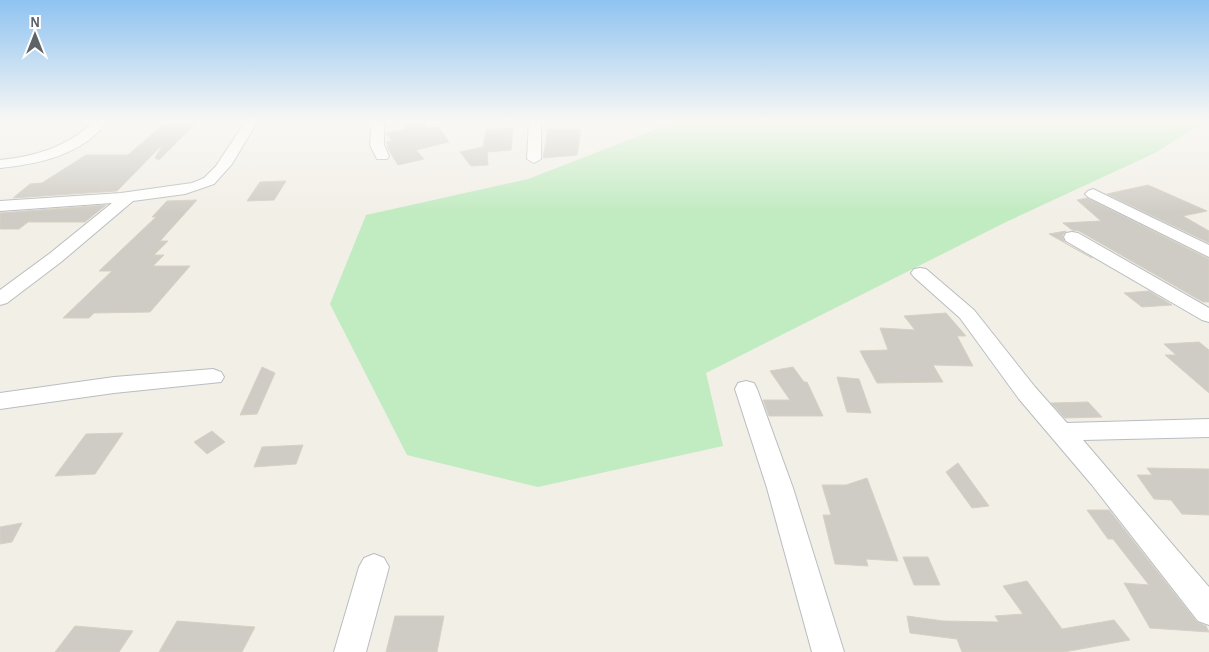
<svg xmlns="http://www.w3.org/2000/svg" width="1209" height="652" font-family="'Alegreya Sans',sans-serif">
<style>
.green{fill:#c1ebc1}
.building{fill:#cfccc5;stroke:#d7d1c4}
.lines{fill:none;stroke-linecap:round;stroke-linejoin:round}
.minor-casing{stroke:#b9bdc1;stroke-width:2}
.minor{fill:#fff;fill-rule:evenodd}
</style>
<rect width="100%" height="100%" fill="#f2efe7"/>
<!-- green -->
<polygon class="green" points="675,122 1209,122 1209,124 1200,125 1155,153 1006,222 706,373 723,446 538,487 407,455 330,304 366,215 528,179"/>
<!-- building -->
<g class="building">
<polygon points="166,122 197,122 159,160 155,158 164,143 117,191 13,198 30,184 42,183 86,155 128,155"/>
<polygon points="403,122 423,122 427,128 439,127 449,142 416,150 424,159 398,165 387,147 389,147 386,142 392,141 386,133 406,129"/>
<polygon points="513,128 511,150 487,152 488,165 471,166 460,152 483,147 486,129"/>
<polygon points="548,129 581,129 577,155 543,158"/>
<polygon points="286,181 274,200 247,201 260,182"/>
<polygon points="1148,185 1207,211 1183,216 1209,231 1209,243 1107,194"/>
<polygon points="1087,198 1209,259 1209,302 1203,302 1079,231 1072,230 1063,223 1101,221 1077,200"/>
<polygon points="197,200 160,241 168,241 154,255 164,255 153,266 190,266 150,312 94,313 89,318 63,318 112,271 99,271 156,217 152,217 167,201"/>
<polygon points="106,205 85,222 28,222 19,229 0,229 0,213"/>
<polygon points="1066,231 1062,236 1065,243 1092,258 1049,234"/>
<polygon points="1149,291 1172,305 1142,307 1124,293"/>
<polygon points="946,313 966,336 957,336 973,366 933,365 943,382 877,383 860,351 888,350 880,328 915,330 904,316"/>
<polygon points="1199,342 1209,350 1209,393 1165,355 1176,355 1164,344"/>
<polygon points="262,367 275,373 257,414 240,415"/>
<polygon points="793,367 804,382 807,382 823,416 769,416 763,400 790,400 770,371"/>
<polygon points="837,377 859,379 871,413 847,412"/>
<polygon points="1088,402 1102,417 1065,418 1051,403"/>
<polygon points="212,431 225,442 207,454 194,442"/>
<polygon points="123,433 95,474 55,476 86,434"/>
<polygon points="303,445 296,464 254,467 262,447"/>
<polygon points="958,463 989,506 972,508 946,472"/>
<polygon points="1147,468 1209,469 1209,515 1182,514 1171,500 1154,499 1137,475 1152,475"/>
<polygon points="867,478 898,561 866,559 868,566 835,564 823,515 831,515 822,485 846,485"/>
<polygon points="1087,510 1109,510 1197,622 1206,626 1209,632 1150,628 1124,583 1149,585 1113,539 1108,539"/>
<polygon points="22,523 12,542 0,544 0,527"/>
<polygon points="903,557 928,557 940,585 914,585"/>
<polygon points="1027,581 1062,629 1114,620 1130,640 1064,652 962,652 957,639 910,633 907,616 943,621 999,622 995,616 1023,614 1003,586"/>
<polygon points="395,616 444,616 437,652 386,652"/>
<polygon points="177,621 255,627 242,652 159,652"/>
<polygon points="75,626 133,631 119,652 55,652"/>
</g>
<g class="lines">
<!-- minor casing -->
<g class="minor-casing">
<g id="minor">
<path d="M94 122H107C82 155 39 164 0 168V160C37 156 66 147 94 122Z"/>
<polygon points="245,122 257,122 232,164 214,184 185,194 133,201 61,262 7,303 0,305 0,290 49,254 112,203 0,211 0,201 121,193 192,183 204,178 216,166"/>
<polygon points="372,122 384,122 384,145 389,156 387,159 377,159 370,145"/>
<polygon points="529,122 541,122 541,159 534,163 527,159"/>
<polygon points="1093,189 1209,245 1209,257 1088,197 1085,194 1088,191"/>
<polygon points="1072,232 1078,233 1209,308 1209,322 1202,320 1066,241 1064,237 1066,233"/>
<polygon points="920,268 926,269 974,310 1035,387 1067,423 1209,419 1209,437 1083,440 1209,587 1209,625 1198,621 1092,485 1019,399 960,318 914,277 911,273 914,269"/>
<polygon points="213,369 221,372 224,377 221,382 114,393 0,409 0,393 114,377"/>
<polygon points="746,381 754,383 757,389 793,488 844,652 812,652 767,488 735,389 738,383"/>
<polygon points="374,554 384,558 389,567 366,652 334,652 359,567 364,558"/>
</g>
</g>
<!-- minor -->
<use href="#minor" class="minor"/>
</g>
<!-- sky -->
<linearGradient id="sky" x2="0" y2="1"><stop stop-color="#8fc3f1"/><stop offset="0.57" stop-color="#f9f8f4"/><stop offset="1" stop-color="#f9f8f4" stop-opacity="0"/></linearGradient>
<rect width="1209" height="213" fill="url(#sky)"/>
<!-- north arrow -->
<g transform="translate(35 35)" stroke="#ffffff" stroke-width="4" paint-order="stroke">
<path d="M0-4L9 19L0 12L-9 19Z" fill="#5e6369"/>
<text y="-8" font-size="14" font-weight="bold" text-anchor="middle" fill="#5e6369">N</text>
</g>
</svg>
